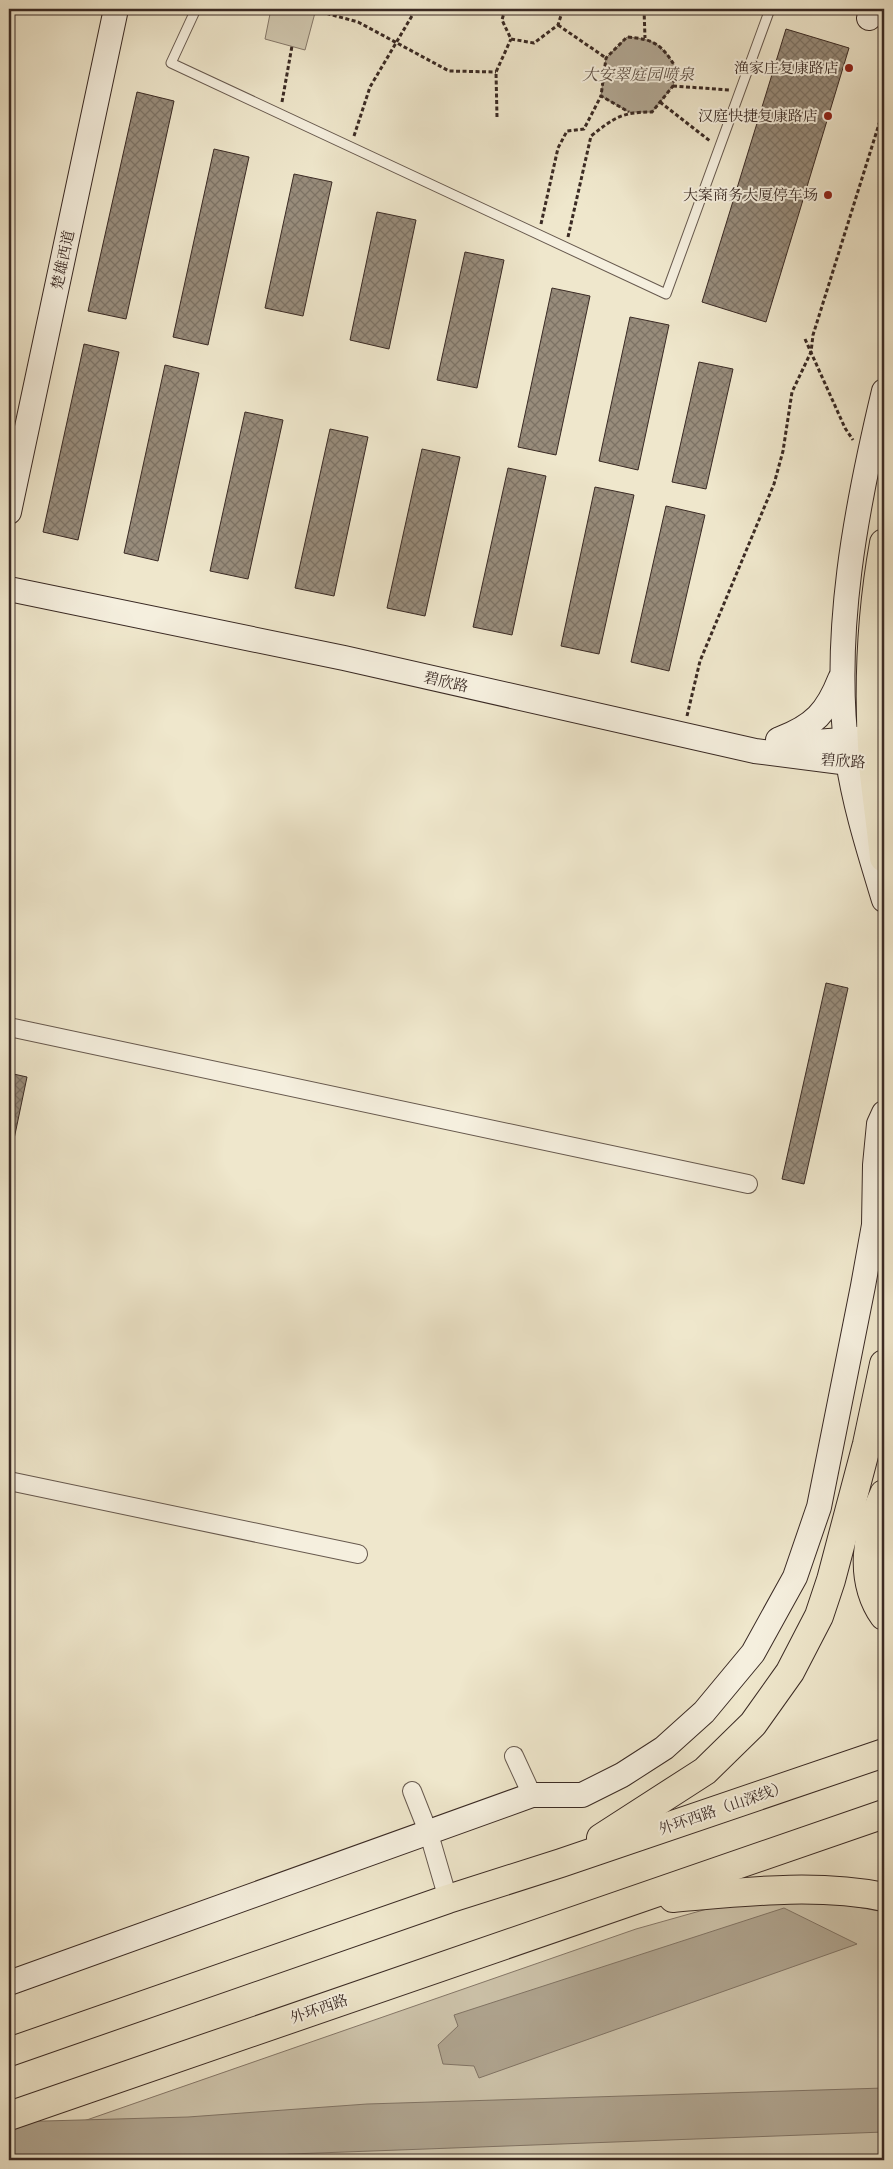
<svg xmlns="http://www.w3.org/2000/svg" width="893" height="2169" font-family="Alegreya,'Noto Serif SC',serif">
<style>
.park{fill:#d0c7af;stroke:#85786a}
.water{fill:#b1a793;stroke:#817567}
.building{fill:url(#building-cross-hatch);stroke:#3a2a24}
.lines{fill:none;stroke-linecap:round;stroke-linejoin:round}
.lane-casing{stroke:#67594e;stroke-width:11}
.street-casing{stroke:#67594e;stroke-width:20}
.secondary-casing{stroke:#3a2a24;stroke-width:26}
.highway-casing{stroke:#3a2a24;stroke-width:30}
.path{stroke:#3a2a24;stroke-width:3;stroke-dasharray:4 2.5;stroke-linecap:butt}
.lane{stroke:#f5efde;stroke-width:9}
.street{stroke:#f5efde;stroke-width:18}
.secondary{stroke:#f5efde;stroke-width:24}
.highway{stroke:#efe7cc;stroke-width:28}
.poi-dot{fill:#8f2418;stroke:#f5efde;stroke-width:2}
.labels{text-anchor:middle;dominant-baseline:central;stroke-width:4;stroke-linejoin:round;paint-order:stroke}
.poi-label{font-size:15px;fill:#3a2a24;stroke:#f5efde;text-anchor:end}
.street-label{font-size:15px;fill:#3a2a24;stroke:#f5efde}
.water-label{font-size:16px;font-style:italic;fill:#5e5045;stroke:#f5efde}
</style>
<defs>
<pattern id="building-cross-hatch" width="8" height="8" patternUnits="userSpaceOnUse" patternTransform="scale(1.25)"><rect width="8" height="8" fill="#988c7b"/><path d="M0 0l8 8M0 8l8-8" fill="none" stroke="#7d7365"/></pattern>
</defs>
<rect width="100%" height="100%" fill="#efe7cc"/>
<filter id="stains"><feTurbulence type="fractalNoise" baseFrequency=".004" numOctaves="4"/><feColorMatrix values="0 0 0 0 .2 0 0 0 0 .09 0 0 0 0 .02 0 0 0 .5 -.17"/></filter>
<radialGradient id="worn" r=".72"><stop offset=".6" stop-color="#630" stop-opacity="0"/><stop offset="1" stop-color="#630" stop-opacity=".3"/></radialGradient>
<!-- park -->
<g class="park">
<polygon points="271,9 316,9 305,50 265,39"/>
<polygon points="739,1900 847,1905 884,1912 884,2160 9,2160 9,2147 636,1929"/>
</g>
<!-- water -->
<g class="water">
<path d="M627 37C655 39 662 45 676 68L673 86 652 112H629L601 96 606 58Z"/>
<polygon points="784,1908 857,1944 479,2078 474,2066 443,2064 438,2045 458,2026 454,2015"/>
<polygon points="884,2088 884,2132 291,2154 219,2160 9,2160 9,2122 188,2117 367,2104"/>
</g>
<!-- building -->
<g class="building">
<polygon points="786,29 849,48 766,322 702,302"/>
<polygon points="137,92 174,101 126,319 88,311"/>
<polygon points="214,149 249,157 208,345 173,337"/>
<polygon points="294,174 332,182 303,316 265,308"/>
<polygon points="377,212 416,220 389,349 350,340"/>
<polygon points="465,252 504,260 477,388 437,380"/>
<polygon points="552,288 590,296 556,455 518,447"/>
<polygon points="630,317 669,325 638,470 599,461"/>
<polygon points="84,344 119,352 78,540 43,532"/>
<polygon points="699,362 733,369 706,489 672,482"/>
<polygon points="165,365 199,373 158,561 124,553"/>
<polygon points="245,412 283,420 248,579 210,571"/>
<polygon points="330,429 368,437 334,596 295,588"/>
<polygon points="422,449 460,457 425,616 387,608"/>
<polygon points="508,468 546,476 512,635 473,627"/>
<polygon points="595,487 634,495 599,654 561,646"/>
<polygon points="666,506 705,515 669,671 631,662"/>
<polygon points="826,983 848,988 804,1184 782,1179"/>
<polygon points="9,1073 27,1077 9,1163"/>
</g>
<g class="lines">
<!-- lane casing -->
<g class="lane-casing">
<polyline id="lane" points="196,9 171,63 666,294 770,9"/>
</g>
<!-- street casing -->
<g class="street-casing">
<g id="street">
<polyline points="9,1027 748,1184"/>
<polyline points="9,1481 358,1554"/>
<polyline points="514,1756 532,1795"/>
<polyline points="412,1791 429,1834 448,1899"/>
</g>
</g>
<!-- secondary casing -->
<g class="secondary-casing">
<g id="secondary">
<polyline points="869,18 875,9"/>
<path d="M884 391C856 508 832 633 847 753 853 801 870 854 884 900"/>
<polyline points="9,512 116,9"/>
<polyline points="9,589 344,658 755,751 849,763 884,763"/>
<path d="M780 739C814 726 827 712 840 679"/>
<polyline points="778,740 815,742 884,737"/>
<polyline points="9,1983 532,1795 582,1795 622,1775 664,1748 704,1712 753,1653 795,1577 819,1507 863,1286 874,1225 875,1165 879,1124 884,1113"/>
</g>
</g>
<!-- highway casing -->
<g class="highway-casing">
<g id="highway">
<path d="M884 543C871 615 868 691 873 764 876 795 881 827 884 858"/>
<path d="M884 1494C867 1531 858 1579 884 1616"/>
<polyline points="601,1838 705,1771 753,1724 790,1672 819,1616 831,1580 867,1444 884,1364"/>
<path d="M673 1898C742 1892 816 1883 884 1897"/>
<polyline points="9,2052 448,1899 561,1863 884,1753"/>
<polyline points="9,2116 884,1814"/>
</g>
</g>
<!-- path -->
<g class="path">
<polyline points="505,9 502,20 511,39 534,43 558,25 563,9"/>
<polyline points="644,9 645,38"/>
<polyline points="314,10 358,22 449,71 496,72"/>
<polyline points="558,25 606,58"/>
<polyline points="673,86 730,90"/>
<polyline points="282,102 292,46"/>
<polyline points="660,102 710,141"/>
<polyline points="497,117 496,72 511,39"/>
<polyline points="880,123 884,131"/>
<polyline points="354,136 370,87 416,9"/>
<polyline points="541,224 558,148 567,131 584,129 601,96"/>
<path d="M568 237 591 136C614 118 621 112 652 112L673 86 676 68C662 45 655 39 627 37L606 58 601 96 629 112"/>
<polyline points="805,339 845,428 853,440"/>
<polyline points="687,716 700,661 774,484 783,451 792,392 811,352 813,335 884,108"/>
</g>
<!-- lane -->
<use href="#lane" class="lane"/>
<!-- street -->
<use href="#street" class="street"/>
<!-- secondary -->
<use href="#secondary" class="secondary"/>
<!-- highway -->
<use href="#highway" class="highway"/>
</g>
<!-- markers -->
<g class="poi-dot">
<circle cx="849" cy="68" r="5"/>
<circle cx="828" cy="116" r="5"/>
<circle cx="828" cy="195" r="5"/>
</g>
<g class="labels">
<!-- poi labels -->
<g class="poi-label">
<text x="839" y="68">渔家庄复康路店</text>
<text x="818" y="116">汉庭快捷复康路店</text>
<text x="818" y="195">大案商务大厦停车场</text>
</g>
<!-- street labels -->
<g class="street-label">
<text transform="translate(63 260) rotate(-78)">楚雄西道</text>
<text transform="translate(446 682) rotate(13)">碧欣路</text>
<text transform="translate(843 761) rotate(4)">碧欣路</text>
<text transform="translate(723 1808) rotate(-19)">外环西路（山深线）</text>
<text transform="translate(319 2009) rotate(-19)">外环西路</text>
</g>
<!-- water labels -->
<g class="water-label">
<text x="638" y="75">大安翠庭园喷泉</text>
</g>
</g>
<!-- margin -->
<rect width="893" height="2169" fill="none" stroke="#efe7cc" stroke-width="30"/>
<rect x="10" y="10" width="873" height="2149" fill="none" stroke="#3a2a24" stroke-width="2.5"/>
<rect x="15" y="15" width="863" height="2139" fill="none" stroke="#3a2a24"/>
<rect width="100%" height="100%" filter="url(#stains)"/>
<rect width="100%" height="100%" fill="url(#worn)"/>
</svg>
